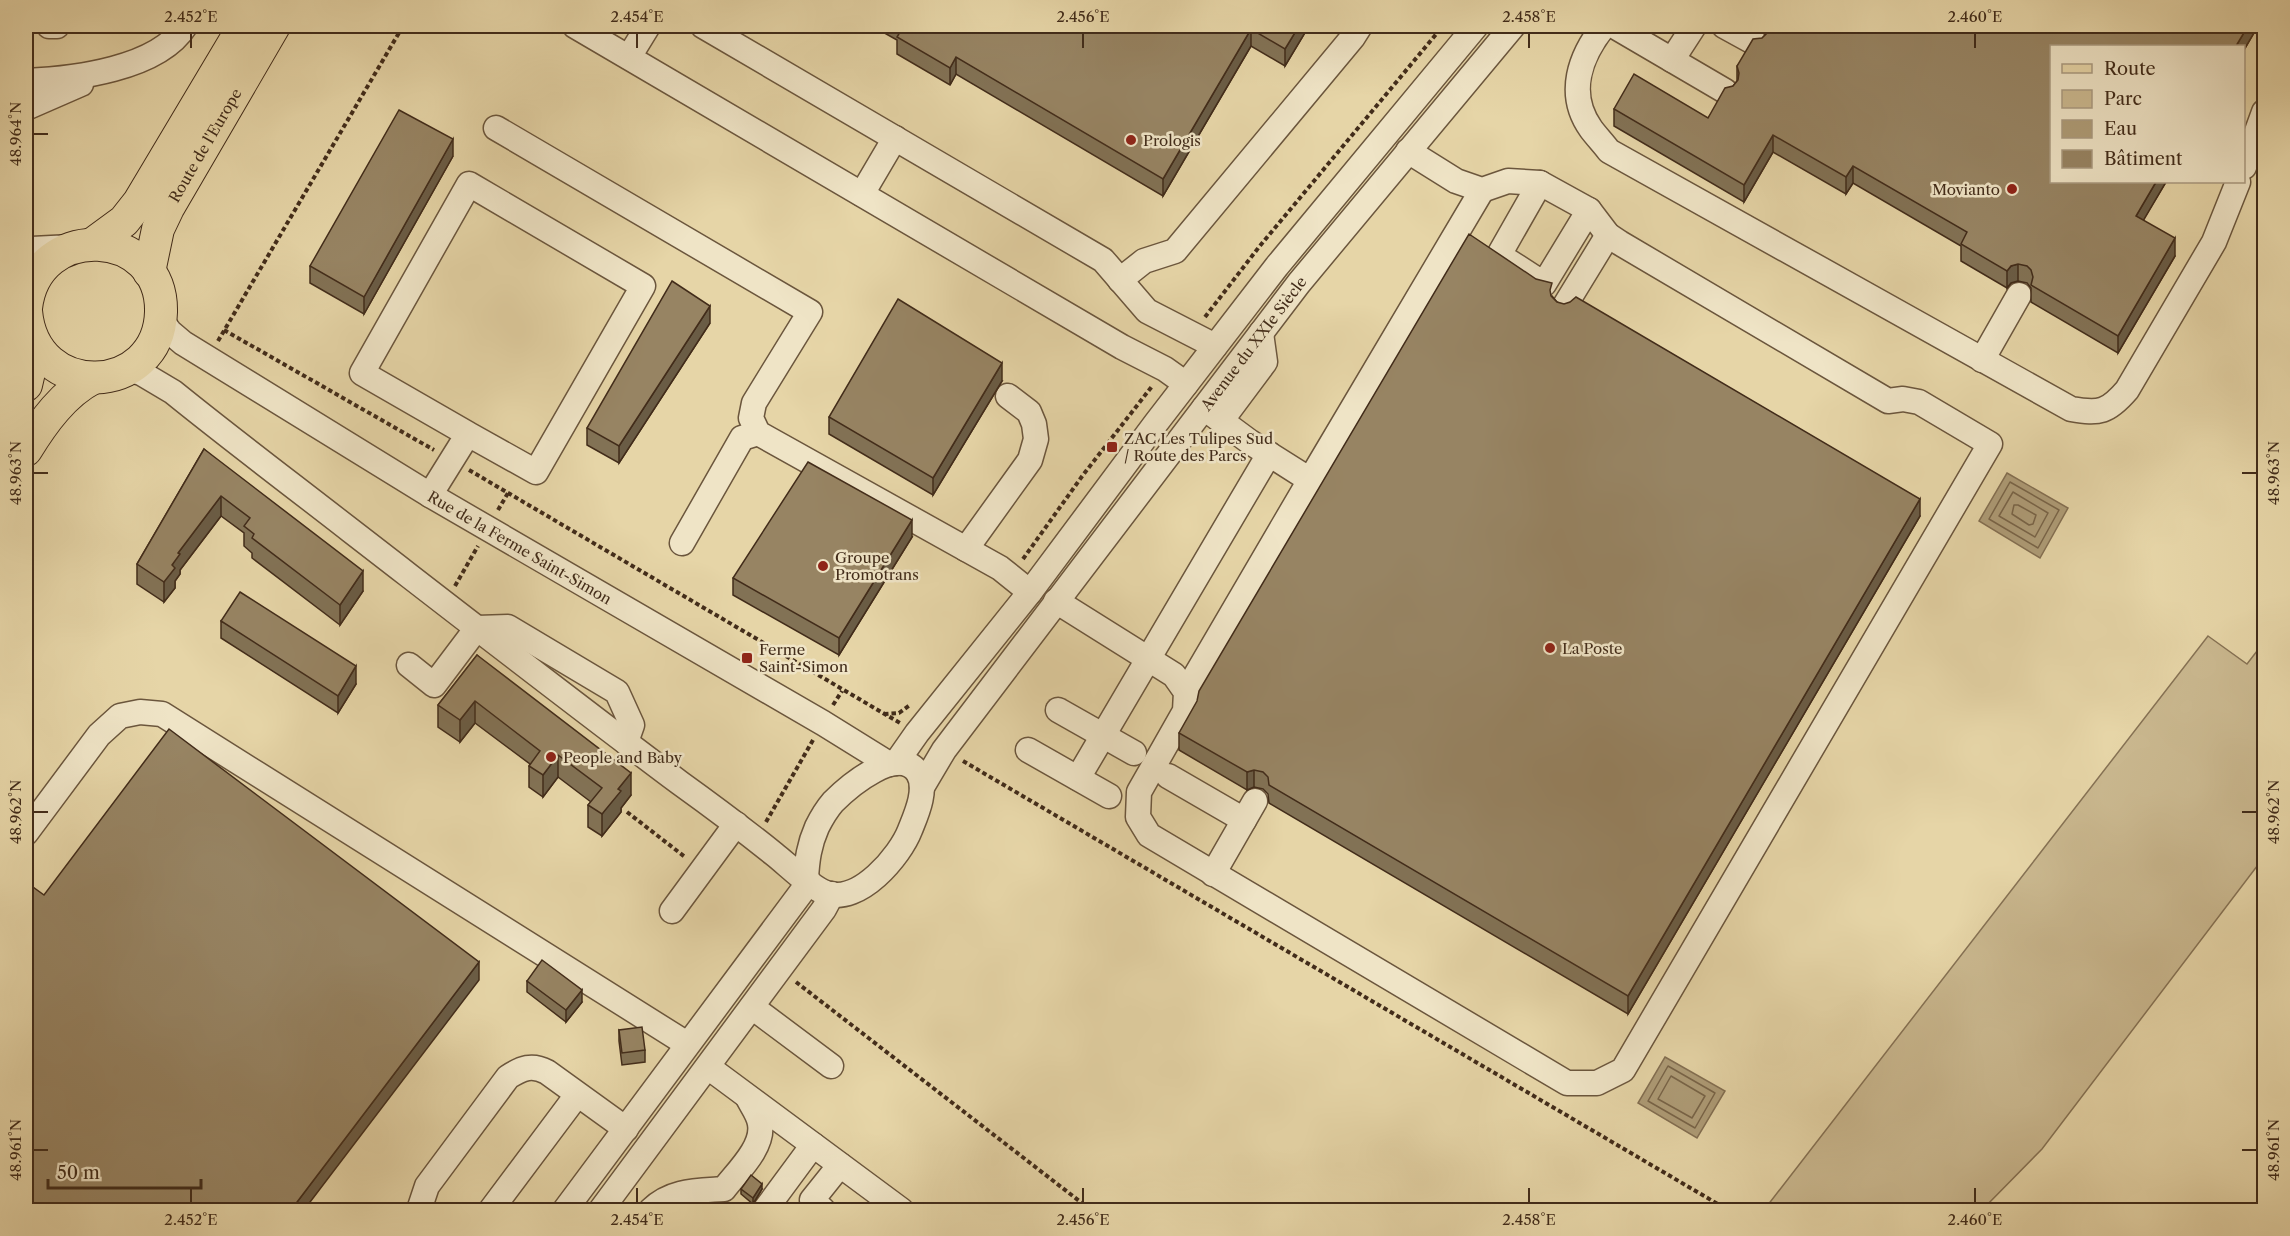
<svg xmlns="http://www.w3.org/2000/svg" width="2290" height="1236" font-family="'Libre Caslon Text',serif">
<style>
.green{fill:#cab88f;stroke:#867254;stroke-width:1.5}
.water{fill:#ae9c77;stroke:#836f52;stroke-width:1.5}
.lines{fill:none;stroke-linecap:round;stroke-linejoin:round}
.shore{stroke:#786448;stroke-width:1.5}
.minor-casing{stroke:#6b563d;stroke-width:27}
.major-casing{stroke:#422c1a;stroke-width:34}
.path{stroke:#422c1a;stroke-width:4;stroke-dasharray:4.5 3;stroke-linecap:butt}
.minor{stroke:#efe4c6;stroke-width:24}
.major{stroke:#e6d5a7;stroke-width:32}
.wall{fill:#827255;stroke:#422c1a;stroke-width:1.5}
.shaded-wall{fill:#6a5c45;stroke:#422c1a;stroke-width:1.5}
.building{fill:#978463;stroke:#422c1a;stroke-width:1.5}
.ticks{fill:none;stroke:#422c1a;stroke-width:2}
.poi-dot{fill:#8f2418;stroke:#efe4c6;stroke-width:2}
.labels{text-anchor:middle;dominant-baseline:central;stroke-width:5;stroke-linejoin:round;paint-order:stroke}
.poi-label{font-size:15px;fill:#422c1a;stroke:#efe4c6;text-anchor:start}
.street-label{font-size:15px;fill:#422c1a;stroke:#efe4c6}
.neatline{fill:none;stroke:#422c1a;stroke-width:2}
.ticks-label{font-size:15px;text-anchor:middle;fill:#422c1a}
</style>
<rect width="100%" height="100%" fill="#e6d5a7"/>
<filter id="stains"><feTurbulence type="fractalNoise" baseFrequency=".00333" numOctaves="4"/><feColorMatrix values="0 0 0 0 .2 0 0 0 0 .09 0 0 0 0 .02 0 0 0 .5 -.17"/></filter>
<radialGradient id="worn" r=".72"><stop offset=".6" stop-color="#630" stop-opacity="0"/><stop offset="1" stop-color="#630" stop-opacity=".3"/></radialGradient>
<!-- green -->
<polygon class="green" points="2208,636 2247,664 2264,642 2264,857 2042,1149 1982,1210 1764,1210"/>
<!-- water -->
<g class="water">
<polygon points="2007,473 2068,508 2040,558 1979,521"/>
<polygon points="1665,1057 1725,1091 1697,1138 1638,1103"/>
</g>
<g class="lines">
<!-- shore -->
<g class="shore">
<polygon points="2010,482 2059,510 2038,548 1989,519"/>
<polygon points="2013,492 2048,513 2035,537 1999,516"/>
<polygon points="2014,505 2018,505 2036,515 2033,524 2029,525 2012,514"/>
<polygon points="1668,1066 1715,1093 1695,1128 1648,1101"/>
<polygon points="1671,1076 1705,1096 1692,1118 1658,1099"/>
</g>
<!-- minor casing -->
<g class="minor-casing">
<g id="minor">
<polyline points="49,26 57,26"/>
<polyline points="575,26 1122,347 1165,369 1186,384"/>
<polyline points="703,26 1103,260 1147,311 1215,346"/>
<path d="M1604 26C1580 56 1566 94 1591 129 1597 137 1603 143 1609 151L2071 409C2100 414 2108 412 2127 390L2214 242 2238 182"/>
<polyline points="1614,26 1725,91"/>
<polyline points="1724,26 1755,43"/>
<polyline points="629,57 648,26"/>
<polyline points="1672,60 1694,26"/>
<path d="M26 81C74 79 158 69 185 26"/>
<polyline points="26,108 81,84"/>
<polyline points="496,128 810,312 754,403 751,418 758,433 1000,568 1030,592"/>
<polyline points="2244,167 2264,112"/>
<polyline points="1540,183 1499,255 1544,284 1589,210"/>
<polyline points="862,194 895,138"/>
<polyline points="26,247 32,249 71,247"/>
<polyline points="1120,280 1144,261 1175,251 1353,37 1360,26"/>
<polyline points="1564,307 1608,235"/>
<path id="s1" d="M161 320 170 332 183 343 430 495 823 723 889 764"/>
<polyline points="1982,360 2019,295"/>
<path d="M127 369 141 373 173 392C231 439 291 484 350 530 460 615 569 700 680 783 712 806 744 830 774 854 788 865 811 888 826 893 859 905 900 856 910 830 916 815 928 789 918 773 899 743 848 787 833 802 827 809 821 819 817 827 809 845 807 860 806 879"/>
<polyline points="1204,408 1250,442 1310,480 1482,190"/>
<polyline points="1221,421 1265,362 1261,333"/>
<polyline points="430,495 468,434 362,373 469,184 643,286 536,472 468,434"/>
<polyline points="682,543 742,438 758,433"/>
<polyline points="966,549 1030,460 1036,439 1034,424 1029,412 1008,396"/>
<polyline points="1056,601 1174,675 1186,692 1185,711 1139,792 1138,817 1149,835 1567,1083 1597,1083 1623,1070 1990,444 1919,402 1903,399 1888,401 1620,243 1608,235 1589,210 1540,183 1508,181 1482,190 1456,181 1408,151"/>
<polyline points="409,665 434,685 477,628 508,627 617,692 632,725 626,742"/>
<polyline points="1186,692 1310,480"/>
<polyline points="1058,710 1134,753"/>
<polyline points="1028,750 1109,796"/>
<polyline points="896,763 917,733 1030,592 1156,423 1277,266 1476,26"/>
<polyline points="1168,776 1244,820"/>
<polyline points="1078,778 1269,454"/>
<path id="s2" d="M922 787 944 750 1299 283 1513 26"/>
<polyline points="26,833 99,735 120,716 140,712 162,714 687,1044"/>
<polyline points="1213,874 1255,801"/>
<polyline points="672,911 736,824"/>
<polyline points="752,1007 831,1066"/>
<polyline points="708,1067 901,1210"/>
<path d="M419 1210 427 1186 508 1077C522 1068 532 1064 547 1072L626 1129"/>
<polyline points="491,1210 577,1095"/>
<polyline points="565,1210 809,882"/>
<polyline points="601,1210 824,909 832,894"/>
<path d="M651 1210C671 1190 697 1191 724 1189 737 1172 764 1147 760 1124 759 1115 752 1106 748 1098"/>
<polyline points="765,1210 813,1145"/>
<polyline points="823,1210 812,1200 840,1165"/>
</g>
</g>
<!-- major casing -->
<g class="major-casing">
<g id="major">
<polyline points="94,243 124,221 139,202 244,26"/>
<path id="s3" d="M149 272 158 229 168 208 274 26"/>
<path d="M26 308C36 219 163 227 161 312 159 396 34 403 26 311"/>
<polyline points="26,385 29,372 32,341"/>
<path d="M26 450C43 422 64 393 93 378"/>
</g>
</g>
<!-- path -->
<g class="path">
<polyline points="1205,317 1259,247 1443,26"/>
<polyline points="224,330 434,450"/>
<polyline points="218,341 403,26"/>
<polyline points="469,470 900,723"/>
<polyline points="498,510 508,493"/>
<polyline points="1023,559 1083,475 1153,385"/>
<polyline points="455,586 478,546"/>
<polyline points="833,705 842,691"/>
<polyline points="884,714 899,713 910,705"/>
<polyline points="963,761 1728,1210"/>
<polyline points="627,812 685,857"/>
<polyline points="766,822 813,740"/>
<polyline points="796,982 1091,1210"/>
</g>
<!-- minor -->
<use href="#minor" class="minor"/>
<!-- major -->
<use href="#major" class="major"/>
</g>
<!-- wall -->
<g class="wall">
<polygon points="872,26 1309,26 1285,66 1251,46 1163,196 956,74 950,85 897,54 897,40"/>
<polygon points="1766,26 2258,26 2244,50 2244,46 2052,182 2166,182 2143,220 2175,256 2118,353 2031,302 2031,288 2027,283 2018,281 2011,283 2007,288 1961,261 1961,246 1853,183 1846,194 1773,152 1744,202 1614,126 1614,109 1708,118 1737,81 1737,66 1766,34"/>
<polygon points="453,156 364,314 310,283 310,266"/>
<polygon points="1552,296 1557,302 1920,516 1628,1014 1269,803 1268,794 1263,789 1254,787 1247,790 1179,750 1179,733"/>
<polygon points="710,323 619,463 587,445 587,428"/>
<polygon points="1002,381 933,495 829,434 829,417"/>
<polygon points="204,449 363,591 340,625 252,558 252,553 244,546 244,533 221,516 180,570 180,574 175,581 175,588 164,602 137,584 137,564"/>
<polygon points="912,537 839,655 733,595 733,578"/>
<polygon points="221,621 356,684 338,713 221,638"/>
<polygon points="477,655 631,795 621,808 621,812 602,836 588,827 588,805 591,802 558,777 543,797 529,787 529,766 530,764 475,723 460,742 438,727 438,705"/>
<polygon points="527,981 582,1002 566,1022 527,992"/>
<polygon points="619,1030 645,1050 645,1062 622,1065 619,1041"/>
<polygon points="741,1189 762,1189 753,1204 741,1194"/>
</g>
<!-- shaded-wall -->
<g class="shaded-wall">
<polygon points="1299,26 1309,26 1285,66 1285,49"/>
<polygon points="2248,26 2258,26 2244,50 2244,46 2236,46"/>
<polygon points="1251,29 1251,46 1163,196 1163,179"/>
<polygon points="956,57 956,74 950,85 950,68"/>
<polygon points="1773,135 1773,152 1744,202 1744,185"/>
<polygon points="453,139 453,156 364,314 364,297"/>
<polygon points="1853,166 1853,183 1846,194 1846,177"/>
<polygon points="2156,182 2166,182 2136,233 2136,216"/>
<polygon points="2175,238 2175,256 2118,353 2118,336"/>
<polygon points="2018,264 2018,281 2011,283 2007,288 2007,271 2011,266"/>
<polygon points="710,306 710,323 619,463 619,446"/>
<polygon points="1002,363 1002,381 933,495 933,478"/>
<polygon points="221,496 221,516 180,570 180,574 175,581 175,588 164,602 164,582 178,553"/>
<polygon points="1920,499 1920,516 1628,1014 1628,996"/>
<polygon points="912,520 912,537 839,655 839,638"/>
<polygon points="363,571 363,591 340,625 340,605"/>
<polygon points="356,666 356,684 338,713 338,696"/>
<polygon points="475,701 475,723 460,742 460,720"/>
<polygon points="558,755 558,777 543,797 543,775"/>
<polygon points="1254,770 1254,787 1247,790 1247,772"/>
<polygon points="631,773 631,795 621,808 621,812 602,836 602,814 618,789"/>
<polygon points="479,962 479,980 304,1210 291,1210"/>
<polygon points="582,990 582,1002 566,1022 566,1010"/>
<polygon points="762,1184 762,1189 753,1204 753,1198"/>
</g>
<!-- building -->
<g class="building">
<polygon points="901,26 1299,26 1285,49 1251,29 1163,179 956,57 950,68 897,37 903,27"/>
<polygon points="1769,26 2248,26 2236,46 2052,46 2052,182 2156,182 2136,216 2175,238 2118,336 2031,285 2033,277 2031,270 2027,266 2018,264 2011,266 2007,271 1961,244 1967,232 1853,166 1846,177 1773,135 1744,185 1614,109 1634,74 1708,118 1725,88 1733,86 1738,80 1739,73 1737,66 1753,39 1762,38 1767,33"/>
<polygon points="399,110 453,139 364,297 310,266"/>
<polygon points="1469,234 1536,279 1552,283 1550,290 1551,296 1557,302 1564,304 1570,302 1576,297 1920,499 1628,996 1269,785 1268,777 1263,772 1254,770 1247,772 1179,733 1197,701 1199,691"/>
<polygon points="672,281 710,306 619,446 587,428"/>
<polygon points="898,299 1002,363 933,478 829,417"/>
<polygon points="204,449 363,571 340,605 252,538 254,534 244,526 250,518 221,496 178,553 180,554 172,565 175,568 164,582 137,564"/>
<polygon points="808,462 912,520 839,638 733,578"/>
<polygon points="240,592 356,666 338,696 221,621"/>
<polygon points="477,655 631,773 618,789 621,791 602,814 588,805 602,788 558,755 543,775 529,766 540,751 475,701 460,720 438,705"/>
<polygon points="169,729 479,962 291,1210 26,1210 26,882 44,895"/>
<polygon points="542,960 582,990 566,1010 527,981"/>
<polygon points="642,1027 645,1050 622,1053 619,1030"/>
<polygon points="751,1175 762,1184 753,1198 741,1189"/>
</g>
<!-- ticks -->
<path class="ticks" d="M191 33V48M637 33V48M1083 33V48M1529 33V48M1975 33V48M33 134H48M33 473H48M2242 473H2257M33 812H48M2242 812H2257M33 1150H48M2242 1150H2257M191 1188V1203M637 1188V1203M1083 1188V1203M1529 1188V1203M1975 1188V1203"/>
<!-- markers -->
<g class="poi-dot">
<circle cx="1131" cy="140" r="6"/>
<circle cx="2012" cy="189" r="6"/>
<rect x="1106" y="441" width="12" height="12" rx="3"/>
<circle cx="823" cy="566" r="6"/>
<circle cx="1550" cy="648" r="6"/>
<rect x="741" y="652" width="12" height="12" rx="3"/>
<circle cx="551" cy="757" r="6"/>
</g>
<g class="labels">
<!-- poi labels -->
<g class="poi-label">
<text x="1143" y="140">Prologis</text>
<text x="2000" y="189" text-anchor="end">Movianto</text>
<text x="1124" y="438">ZAC Les Tulipes Sud<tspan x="1124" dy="17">/ Route des Parcs</tspan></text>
<text x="835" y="557">Groupe<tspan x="835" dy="17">Promotrans</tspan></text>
<text x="1562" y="648">La Poste</text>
<text x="759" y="649">Ferme<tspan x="759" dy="17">Saint-Simon</tspan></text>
<text x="563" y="757">People and Baby</text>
</g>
<!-- street labels -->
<g class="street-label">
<text stroke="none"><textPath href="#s3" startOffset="140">Route de l'Europe</textPath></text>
<text stroke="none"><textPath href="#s2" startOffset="554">Avenue du XXIe Siècle</textPath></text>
<text stroke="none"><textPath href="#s1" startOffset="426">Rue de la Ferme Saint-Simon</textPath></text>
</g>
</g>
<!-- margin -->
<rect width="2290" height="1236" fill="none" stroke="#e6d5a7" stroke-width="66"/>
<!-- legend -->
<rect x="2050" y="45" width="195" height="138" fill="#efe4c6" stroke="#aa9a81" stroke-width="1.5"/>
<rect x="2062" y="64" width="30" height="9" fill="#e6d5a7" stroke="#aa9a81" stroke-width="1.5"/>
<text x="2104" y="75" font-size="18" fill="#422c1a">Route</text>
<rect x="2062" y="90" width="30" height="18" fill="#cab88f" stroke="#aa9a81" stroke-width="1.5"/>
<text x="2104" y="105" font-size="18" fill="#422c1a">Parc</text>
<rect x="2062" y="120" width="30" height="18" fill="#ae9c77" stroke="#aa9a81" stroke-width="1.5"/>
<text x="2104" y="135" font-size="18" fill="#422c1a">Eau</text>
<rect x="2062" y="150" width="30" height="18" fill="#978463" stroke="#aa9a81" stroke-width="1.5"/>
<text x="2104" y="165" font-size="18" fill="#422c1a">Bâtiment</text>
<!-- scale -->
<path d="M48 1179v9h153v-9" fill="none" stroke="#422c1a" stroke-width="3"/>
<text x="57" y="1179" font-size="18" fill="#422c1a" stroke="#efe4c6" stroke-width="4.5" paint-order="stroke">50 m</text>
<rect x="33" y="33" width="2224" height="1170" class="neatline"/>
<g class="ticks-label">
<text x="191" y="22">2.452°E</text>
<text x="637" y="22">2.454°E</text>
<text x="1083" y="22">2.456°E</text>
<text x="1529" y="22">2.458°E</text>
<text x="1975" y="22">2.460°E</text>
<text transform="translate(16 134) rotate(-90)" y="5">48.964°N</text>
<text transform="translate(16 473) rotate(-90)" y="5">48.963°N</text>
<text transform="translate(2274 473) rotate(-90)" y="5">48.963°N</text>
<text transform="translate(16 812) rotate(-90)" y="5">48.962°N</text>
<text transform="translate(2274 812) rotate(-90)" y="5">48.962°N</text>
<text transform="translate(16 1150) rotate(-90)" y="5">48.961°N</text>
<text transform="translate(2274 1150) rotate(-90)" y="5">48.961°N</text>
<text x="191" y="1225">2.452°E</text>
<text x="637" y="1225">2.454°E</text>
<text x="1083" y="1225">2.456°E</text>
<text x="1529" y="1225">2.458°E</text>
<text x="1975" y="1225">2.460°E</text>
</g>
<rect width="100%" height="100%" filter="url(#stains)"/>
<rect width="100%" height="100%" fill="url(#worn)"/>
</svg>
